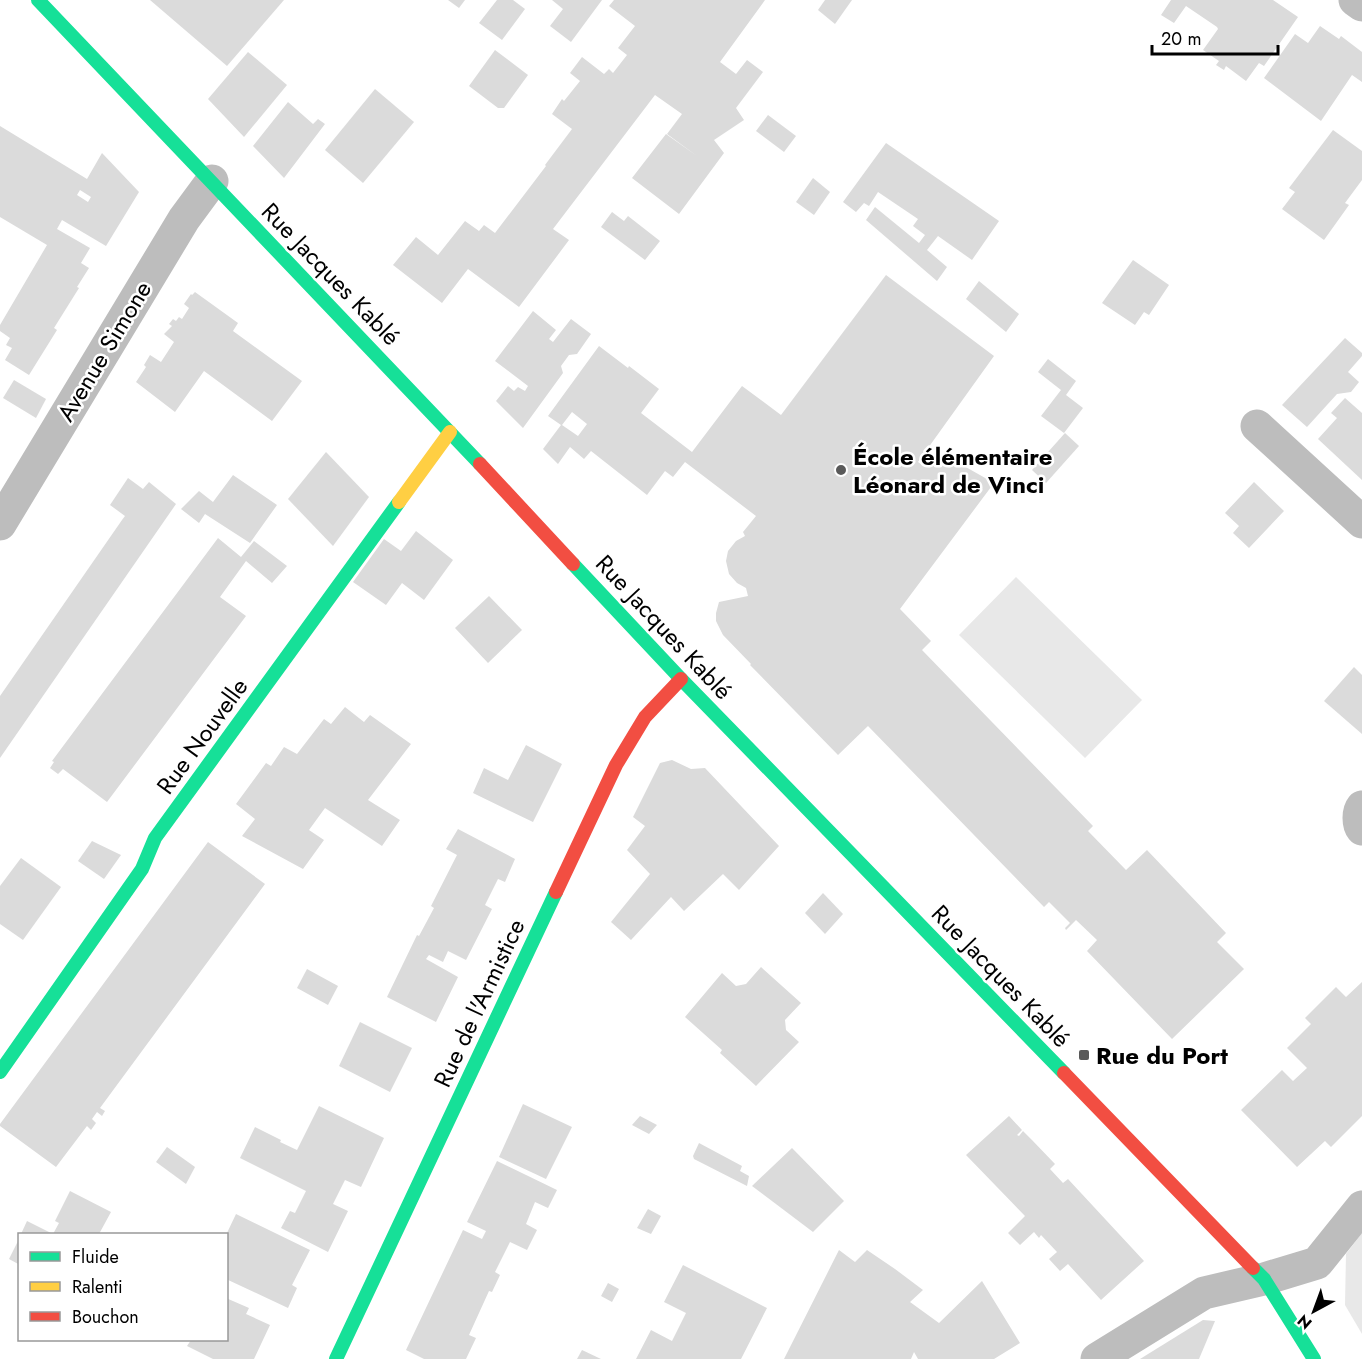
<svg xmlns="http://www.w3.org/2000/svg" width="1362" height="1359" font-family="Jost,sans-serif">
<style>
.green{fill:#e8e8e8}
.building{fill:#dbdbdb;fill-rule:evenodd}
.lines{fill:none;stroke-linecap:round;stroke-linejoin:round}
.street{stroke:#bdbdbd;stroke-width:33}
.fast{stroke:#16e098;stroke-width:14}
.slow{stroke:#ffcf43;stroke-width:14}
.jam{stroke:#f24e42;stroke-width:14}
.poi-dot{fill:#595959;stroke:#fff;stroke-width:2}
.labels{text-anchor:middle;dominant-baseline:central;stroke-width:5;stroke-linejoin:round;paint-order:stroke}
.street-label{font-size:24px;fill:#000;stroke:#fff}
.poi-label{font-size:24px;font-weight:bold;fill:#000;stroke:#fff;text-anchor:start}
</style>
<rect width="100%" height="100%" fill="#fff"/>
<!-- green -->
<g class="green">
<polygon points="1016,577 1142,700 1085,758 959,635"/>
<polygon points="1362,1233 1362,1334 1345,1305 1346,1254"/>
</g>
<!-- building -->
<g class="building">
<polygon points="150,0 284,0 227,66"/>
<polygon points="448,0 465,0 459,8"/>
<polygon points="497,0 513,0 525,9 502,40 479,23"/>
<polygon points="552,0 602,0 571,42 550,26 563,9"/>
<polygon points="614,0 765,0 720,62 736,74 747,60 763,72 736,108 744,120 714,140 724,153 679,214 632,178 666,134 697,156 667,134 682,114 655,95 553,229 569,240 519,307 468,269 442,303 393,265 416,237 438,255 465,221 479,231 484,225 495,233 546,166 545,165 572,129 552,114 562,99 564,101 580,81 570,73 582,57 604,74 609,69 613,73 627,55 618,48 635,26 609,6"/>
<polygon points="825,0 852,0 835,24 818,10"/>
<polygon points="1171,0 1273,0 1298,17 1264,66 1259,63 1246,81 1226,66 1224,70 1216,65 1219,61 1203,50 1218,29 1217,27 1186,6 1174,23 1161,15"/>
<polygon points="1320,26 1339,39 1341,36 1362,52 1362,82 1352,75 1321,121 1264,78 1295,34 1308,43"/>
<polygon points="495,50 528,75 504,108 498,108 469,86"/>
<polygon points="248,52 287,85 244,137 208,99"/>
<polygon points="375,89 414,122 363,183 325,150"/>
<polygon points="288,102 313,124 318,119 325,124 284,178 253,146"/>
<polygon points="768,115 796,136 784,152 756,131"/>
<path d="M0 126 87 179 102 153 139 192 106 246 62 220 57 229 90 248 81 263 89 268 77 287 79 288 54 328 57 330 29 375 5 360 12 348 6 345 10 338 0 331V325L47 245 0 217ZM80 190 91 197 88 202 77 195Z"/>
<polygon points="1333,130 1362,151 1362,180 1345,203 1349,205 1324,240 1282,209 1295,192 1289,188"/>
<polygon points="886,143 999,221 972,260 938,236 927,250 947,267 937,281 866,220 875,207 919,243 925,235 913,226 918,219 878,192 869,206 864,203 856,212 843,202"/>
<polygon points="813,178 830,192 814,215 796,202"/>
<polygon points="612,212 624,221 628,216 660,241 645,260 601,227"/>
<polygon points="1133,260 1169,285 1149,315 1144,312 1135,325 1102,303"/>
<path d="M886 275 994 356 918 462 925 467 934 455 964 466 994 483 900 609 931 641 922 650 1093 826 1088 831 1126 870 1147 850 1226 933 1217 942 1244 969 1172 1039 1087 951 1097 940 1076 920 1066 930 1065 928 1070 923 1049 902 1044 907 868 726 838 755 750 665 751 664 723 635 716 621V613L719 602 748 596 746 588 737 583 729 574 726 561 728 551 736 541 745 536 743 532 756 516 685 462 673 477 665 471 647 495 591 451 584 459 570 447 558 464 543 449 561 425 548 416 599 346 628 368 629 366 659 389 641 413 692 452 742 386 781 415ZM572 412 587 424 578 436 562 425Z"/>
<polygon points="979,281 1019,314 1006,332 966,299"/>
<polygon points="195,292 238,323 233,331 302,381 272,421 204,371 175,412 136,382 146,367 144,365 150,355 161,362 174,342 164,334 172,326 169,324 173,319 176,321 179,317 182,319 189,308 184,304 191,294 192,295"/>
<polygon points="533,311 556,330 549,339 553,342 571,319 591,334 577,354 569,355 561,366 563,373 523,428 496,401 508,386 514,391 518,387 525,391 528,386 495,361"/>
<polygon points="1345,338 1362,353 1362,356 1348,372 1359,382 1351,392 1337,394 1307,427 1282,405"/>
<polygon points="1048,359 1076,381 1066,395 1083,408 1064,433 1041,416 1061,390 1038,372"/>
<polygon points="14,380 46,399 36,418 3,398"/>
<polygon points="1345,398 1362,413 1362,480 1318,439 1337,418 1331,413"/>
<polygon points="1065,433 1079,446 1046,483 1032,470"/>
<polygon points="326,452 369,497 333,546 288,499"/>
<polygon points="233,475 277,505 250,543 205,514 199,523 181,509 199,491 213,502"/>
<polygon points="128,478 143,489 149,482 176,504 0,758 0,696 122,520 125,516 110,505"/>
<polygon points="1254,482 1284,511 1249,548 1233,533 1239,526 1225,513"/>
<polygon points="416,531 453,560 424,600 402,583 386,605 353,582 384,539 401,551"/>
<polygon points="218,538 241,557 254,541 287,566 272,583 246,561 220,597 246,616 107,802 63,769 58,774 50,768 54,762 52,761"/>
<polygon points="489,596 522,630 488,663 455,628"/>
<polygon points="1354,667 1362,675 1362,734 1324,701"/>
<polygon points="345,707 364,722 370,715 411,744 368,800 400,820 382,846 325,808 309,830 324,840 303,869 242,836 255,819 236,804 266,763 271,766 284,747 297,754 324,719 331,724"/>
<polygon points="526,745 562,764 533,822 473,793 484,768 508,780"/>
<polygon points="672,760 691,769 705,768 779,846 739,890 723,874 684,911 671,897 631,940 611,922 650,874 627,850 645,826 633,817 660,763"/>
<polygon points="458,829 515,859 505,882 498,879 485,905 492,909 466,960 448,951 443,962 429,955 426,959 458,977 436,1022 387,997 417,935 419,936 434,908 431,906 457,855 446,849"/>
<polygon points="92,841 121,855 104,879 78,861"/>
<polygon points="208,842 265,884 100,1108 105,1111 102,1116 97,1112 92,1119 96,1123 91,1130 87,1126 56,1167 0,1126 0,1124"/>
<polygon points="21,858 61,887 23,940 0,924 0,886"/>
<polygon points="823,893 843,914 825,934 805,913"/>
<polygon points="761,967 801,1003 785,1020 786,1030 799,1042 756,1086 720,1053 722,1050 685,1017 722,973 736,986 746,984"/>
<polygon points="307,969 338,986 328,1005 297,988"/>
<polygon points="1362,982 1362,1116 1331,1147 1325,1141 1297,1167 1241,1110 1282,1070 1293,1081 1307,1068 1287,1048 1311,1024 1305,1018 1336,987 1346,997"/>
<polygon points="360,1022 412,1048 390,1092 339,1066"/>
<polygon points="523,1104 572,1127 546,1179 499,1157"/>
<polygon points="319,1106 384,1138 361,1187 345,1180 333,1204 348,1211 328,1252 281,1228 290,1211 295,1213 306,1191 240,1158 255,1127 281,1140 280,1142 297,1150"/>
<polygon points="640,1116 657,1125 649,1134 632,1125"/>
<polygon points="1009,1116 1022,1130 1017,1135 1019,1136 1023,1131 1032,1140 1055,1164 1050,1169 1063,1183 1068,1179 1144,1261 1101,1300 1068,1264 1060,1271 1049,1259 1057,1252 1041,1235 1039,1238 1034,1232 1020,1245 1008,1233 1025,1216 966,1155"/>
<polygon points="699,1143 742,1166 740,1171 749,1176 747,1186 694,1159 693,1156"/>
<polygon points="167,1147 195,1167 186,1184 156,1162"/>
<polygon points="792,1148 844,1201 813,1232 752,1186"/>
<polygon points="497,1161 557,1190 548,1208 535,1202 526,1224 537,1230 527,1250 510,1242 495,1272 500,1275 492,1292 489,1291 469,1335 476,1338 466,1359 424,1359 406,1350 463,1230 482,1239 486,1231 467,1222"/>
<polygon points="70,1191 111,1212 99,1234 53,1234 59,1223 55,1221"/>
<polygon points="648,1209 661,1216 651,1234 637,1228"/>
<polygon points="236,1214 310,1250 292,1285 297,1288 288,1308 226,1279 226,1235"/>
<polygon points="27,1221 53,1234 21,1234"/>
<polygon points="20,1237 20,1265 9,1259"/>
<polygon points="839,1250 855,1262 867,1250 895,1269 923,1290 910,1302 939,1323 982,1281 1020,1343 994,1359 918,1359 914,1352 911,1359 784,1359"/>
<polygon points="683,1265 767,1308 741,1359 636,1359 651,1330 672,1341 686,1313 664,1302"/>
<polygon points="608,1283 619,1289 612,1302 601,1296"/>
<polygon points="226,1298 249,1308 246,1314 270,1325 254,1359 213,1359 187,1346 191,1340 226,1340"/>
<polygon points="1203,1320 1215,1321 1199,1359 1140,1359"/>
<polygon points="582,1350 601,1359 577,1359"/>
</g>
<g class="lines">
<!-- street -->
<g class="street">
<polyline points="1355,0 1362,5"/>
<polyline points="1257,426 1362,522"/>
<polyline points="0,524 184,219 212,181"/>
<path d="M1362 807C1358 812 1358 824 1362 829"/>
<polyline points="1097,1359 1204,1293 1264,1279 1317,1263 1362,1207"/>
</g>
<!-- fast -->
<g class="fast">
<polyline points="38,0 480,464"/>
<polyline points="573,564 681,679 1064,1073"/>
<polyline points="0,1072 142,869 155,838 399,502"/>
<polyline points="1253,1268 1264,1279 1314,1359"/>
<polyline points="336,1359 556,892"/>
</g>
<!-- slow -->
<polyline class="slow" points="399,502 450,432"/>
<!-- jam -->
<g class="jam">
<polyline points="480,464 573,564"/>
<polyline points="556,892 616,765 645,717 681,679"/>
<polyline points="1064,1073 1253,1268"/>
</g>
</g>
<!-- markers -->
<g class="poi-dot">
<circle cx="841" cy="470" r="6"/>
<rect x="1078" y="1049" width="12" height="12" rx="3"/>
</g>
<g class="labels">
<!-- street labels -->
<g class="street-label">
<text transform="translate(331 274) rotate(46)">Rue Jacques Kablé</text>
<text transform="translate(104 351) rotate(-59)">Avenue Simone</text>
<text transform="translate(664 627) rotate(47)">Rue Jacques Kablé</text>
<text transform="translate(202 736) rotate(-54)">Rue Nouvelle</text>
<text transform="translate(1001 976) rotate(46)">Rue Jacques Kablé</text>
<text transform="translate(479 1003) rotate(-65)">Rue de l'Armistice</text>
</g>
<!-- poi labels -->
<g class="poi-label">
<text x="853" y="456">École élémentaire<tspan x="853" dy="28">Léonard de Vinci</tspan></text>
<text x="1096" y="1055">Rue du Port</text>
</g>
</g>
<!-- legend -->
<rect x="18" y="1233" width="210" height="108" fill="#ffffff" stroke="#999999" stroke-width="1.5"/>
<rect x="30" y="1252" width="30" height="9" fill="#16e098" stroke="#999999" stroke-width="1.5"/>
<text x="72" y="1263" font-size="18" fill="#000000">Fluide</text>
<rect x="30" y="1282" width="30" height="9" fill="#ffcf43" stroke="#999999" stroke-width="1.5"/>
<text x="72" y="1293" font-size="18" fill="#000000">Ralenti</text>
<rect x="30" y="1312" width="30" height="9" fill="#f24e42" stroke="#999999" stroke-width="1.5"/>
<text x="72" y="1323" font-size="18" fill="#000000">Bouchon</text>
<!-- north arrow -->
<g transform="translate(1314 1311) rotate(221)" stroke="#ffffff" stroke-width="4.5" paint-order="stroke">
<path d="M0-4.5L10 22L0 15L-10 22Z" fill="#000000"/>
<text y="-9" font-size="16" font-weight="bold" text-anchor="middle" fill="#000000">N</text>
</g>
<!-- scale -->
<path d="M1152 45v9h126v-9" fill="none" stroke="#000000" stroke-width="3"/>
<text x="1161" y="45" font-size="18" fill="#000000" stroke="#ffffff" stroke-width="4.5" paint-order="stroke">20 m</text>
</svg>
